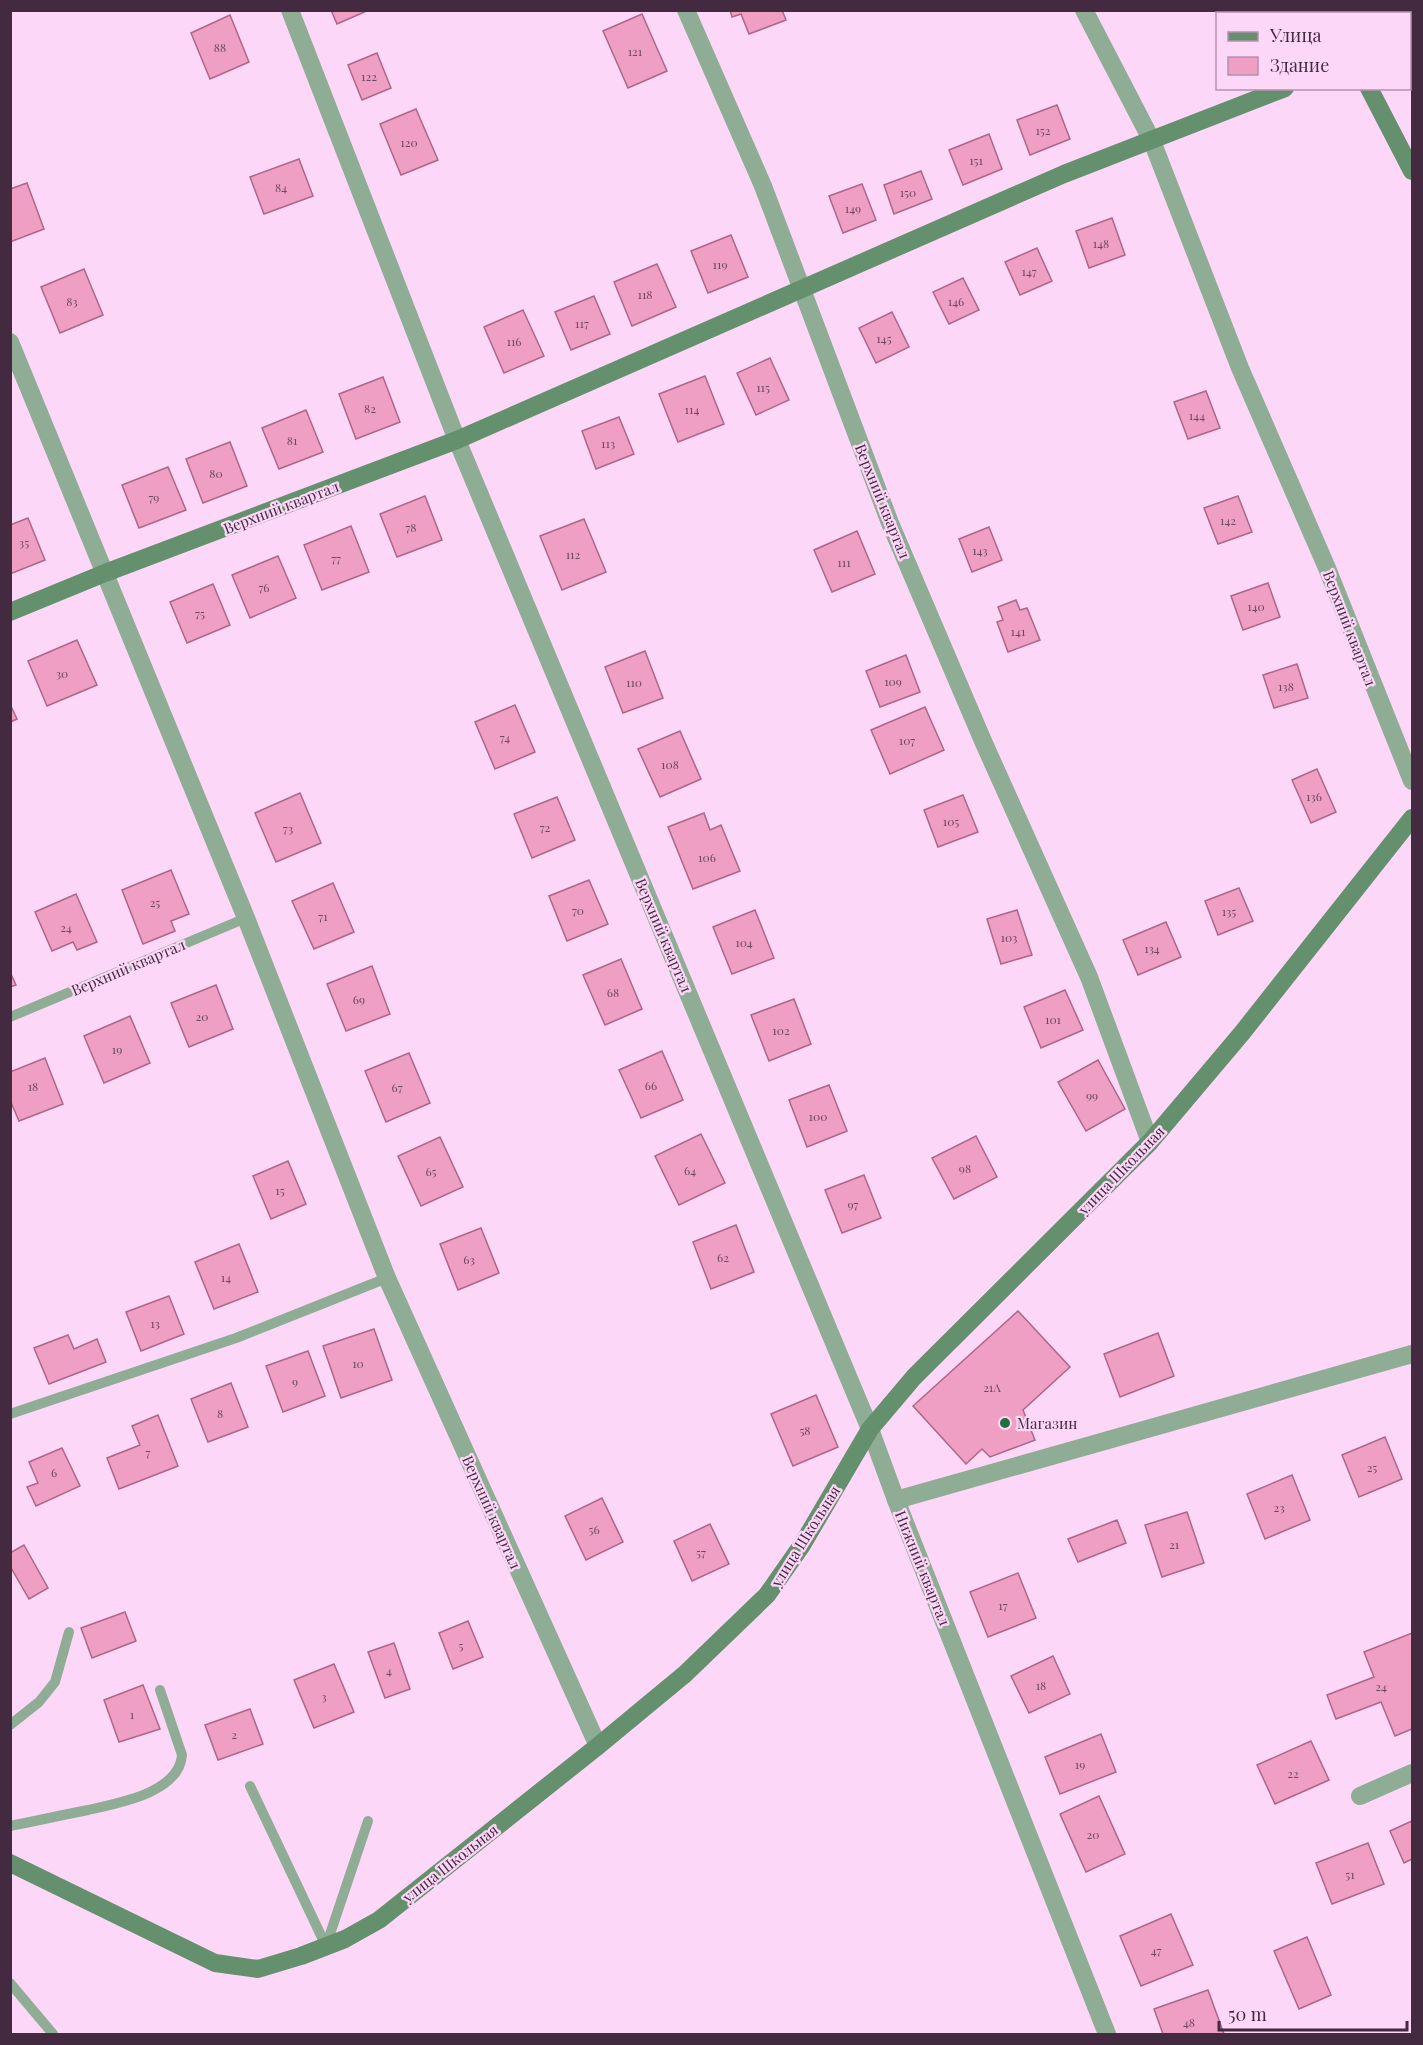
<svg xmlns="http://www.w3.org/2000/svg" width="1423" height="2045" font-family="'Playfair Display',serif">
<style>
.building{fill:#ef9fc3;stroke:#ad6688;stroke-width:1.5}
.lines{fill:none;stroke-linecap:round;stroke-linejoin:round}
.lane{stroke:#8fac94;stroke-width:10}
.street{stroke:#8fac94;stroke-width:18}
.secondary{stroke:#64906d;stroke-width:18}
.poi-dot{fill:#246e3c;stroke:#fdd7f8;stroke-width:2}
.labels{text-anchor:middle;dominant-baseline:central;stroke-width:4.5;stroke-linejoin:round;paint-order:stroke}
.number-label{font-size:12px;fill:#6e4761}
.street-label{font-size:15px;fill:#432a40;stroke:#fdd7f8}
.poi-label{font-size:15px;fill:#432a40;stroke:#fdd7f8;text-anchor:start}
</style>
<rect width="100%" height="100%" fill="#fdd7f8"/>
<!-- building -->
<g class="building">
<polygon points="331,10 369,10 337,24"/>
<polygon points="730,10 782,10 786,20 749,34 741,14 732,17"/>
<polygon points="642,14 667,71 628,88 603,31"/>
<polygon points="230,15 249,62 210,79 191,33"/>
<polygon points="377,53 391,88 362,100 348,65"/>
<polygon points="1057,105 1070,139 1030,155 1017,120"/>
<polygon points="416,109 438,160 401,175 380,124"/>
<polygon points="989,134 1002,169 963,185 949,150"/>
<polygon points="299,159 313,196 264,214 250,177"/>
<polygon points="921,171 932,199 894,214 884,185"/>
<polygon points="27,183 44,229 10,242 10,189"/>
<polygon points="862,184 876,220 843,233 829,196"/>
<polygon points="1112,218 1125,255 1089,268 1076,231"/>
<polygon points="731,235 748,277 708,293 691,251"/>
<polygon points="1037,248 1052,281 1020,295 1005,262"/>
<polygon points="657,264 676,307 632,326 614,282"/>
<polygon points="84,269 103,315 60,333 41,287"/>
<polygon points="963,278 979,310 949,324 933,292"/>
<polygon points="594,296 610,334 571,350 555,312"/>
<polygon points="523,310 544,356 504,373 484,327"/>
<polygon points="892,312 909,347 876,363 859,328"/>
<polygon points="770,358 789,400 756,415 737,373"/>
<polygon points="705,376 724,424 678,442 659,394"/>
<polygon points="383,377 400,422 356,439 339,394"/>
<polygon points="1206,391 1220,428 1188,439 1174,402"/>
<polygon points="306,410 323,452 279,469 262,428"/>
<polygon points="619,417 634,454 596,469 582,431"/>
<polygon points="230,442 247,486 203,503 186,459"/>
<polygon points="168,467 186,510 139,528 122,485"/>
<polygon points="425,496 442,540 397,557 380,514"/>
<polygon points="1238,496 1252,532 1218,544 1204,508"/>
<polygon points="28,518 45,560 10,574 10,525"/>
<polygon points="584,519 606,572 562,590 540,536"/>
<polygon points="351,526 369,572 322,590 304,545"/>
<polygon points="989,527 1002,560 972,572 959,539"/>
<polygon points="857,531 875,574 832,592 814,550"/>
<polygon points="278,556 296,598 250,618 232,575"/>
<polygon points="1268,583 1280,617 1243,630 1231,596"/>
<polygon points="213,584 230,625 187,643 170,602"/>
<polygon points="1016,600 1020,610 1027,608 1040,640 1008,652 997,622 1003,620 998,607"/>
<polygon points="77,640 97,685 47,706 28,661"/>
<polygon points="645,651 663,698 623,713 605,667"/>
<polygon points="906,655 920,692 880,707 866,671"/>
<polygon points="1297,664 1308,698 1274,708 1263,675"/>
<polygon points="10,704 17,719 10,722"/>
<polygon points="515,705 535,752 495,769 475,722"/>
<polygon points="925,707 944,750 890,774 871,730"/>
<polygon points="680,731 701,779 660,797 638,749"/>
<polygon points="1317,769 1336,812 1311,823 1292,780"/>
<polygon points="300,793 321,843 276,862 255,813"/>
<polygon points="963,795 978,832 938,847 924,810"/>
<polygon points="557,797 575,840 532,858 514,814"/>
<polygon points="704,813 710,830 721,825 740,871 693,889 668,827"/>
<polygon points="171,870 189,914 171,921 175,931 143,944 122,890"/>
<polygon points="589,880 608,924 567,941 549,896"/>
<polygon points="333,883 354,932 314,949 292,901"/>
<polygon points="1239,888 1253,921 1218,935 1205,901"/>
<polygon points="76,894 97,942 77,950 73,942 52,951 35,912"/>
<polygon points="755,910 774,958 732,974 713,927"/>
<polygon points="1017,910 1032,955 1001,964 987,919"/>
<polygon points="1166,922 1181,957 1138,975 1123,940"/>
<polygon points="621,959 642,1009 605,1025 583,975"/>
<polygon points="372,966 390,1014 346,1031 327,984"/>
<polygon points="10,972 16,985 10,987"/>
<polygon points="216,985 233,1029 189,1047 171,1003"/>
<polygon points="1065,990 1083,1030 1041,1048 1024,1007"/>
<polygon points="794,999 811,1044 769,1061 751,1015"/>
<polygon points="130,1016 150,1063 104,1083 84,1036"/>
<polygon points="662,1051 683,1100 641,1118 619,1070"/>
<polygon points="409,1053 430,1103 386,1122 365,1071"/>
<polygon points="45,1058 63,1104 19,1121 10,1100 10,1072"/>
<polygon points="1098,1060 1125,1109 1086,1131 1058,1082"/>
<polygon points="829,1085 847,1131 807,1147 789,1100"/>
<polygon points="701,1134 725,1183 679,1205 655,1156"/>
<polygon points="976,1136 997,1177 954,1199 932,1158"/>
<polygon points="440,1137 463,1187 421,1206 398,1156"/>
<polygon points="288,1161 306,1204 271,1219 253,1176"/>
<polygon points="864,1175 881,1218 842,1233 825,1190"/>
<polygon points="736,1225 754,1272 711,1289 693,1242"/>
<polygon points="481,1228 499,1273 458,1290 440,1244"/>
<polygon points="239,1244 258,1292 214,1309 195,1262"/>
<polygon points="169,1296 184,1334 141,1351 126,1312"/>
<polygon points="1018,1311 1070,1367 1023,1410 1035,1440 990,1457 982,1449 966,1464 913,1406"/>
<polygon points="374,1329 392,1380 341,1398 323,1346"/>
<polygon points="1158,1333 1174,1376 1120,1397 1104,1354"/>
<polygon points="68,1335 74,1349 97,1339 106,1362 49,1384 34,1348"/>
<polygon points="308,1351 325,1396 283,1412 266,1366"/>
<polygon points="231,1383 248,1427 208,1442 191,1399"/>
<polygon points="816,1395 838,1447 793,1466 771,1414"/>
<polygon points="158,1415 178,1466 119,1489 107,1458 140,1445 132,1426"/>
<polygon points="1385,1437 1402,1479 1359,1497 1342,1455"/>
<polygon points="62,1448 80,1486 36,1506 27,1487 38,1483 29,1462"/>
<polygon points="1292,1475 1310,1520 1265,1539 1247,1494"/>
<polygon points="602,1498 623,1542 586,1560 565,1516"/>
<polygon points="1187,1512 1204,1563 1162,1577 1145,1525"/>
<polygon points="1117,1520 1126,1543 1078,1562 1068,1539"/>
<polygon points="710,1524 729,1564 692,1581 674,1541"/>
<polygon points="24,1545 48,1588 29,1599 10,1566 10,1553"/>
<polygon points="1018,1573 1036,1618 988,1637 970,1592"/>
<polygon points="125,1612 136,1641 92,1658 81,1628"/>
<polygon points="468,1621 483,1657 453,1669 439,1633"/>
<polygon points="1412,1633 1412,1729 1395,1736 1381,1702 1336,1719 1327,1695 1374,1677 1364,1652"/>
<polygon points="394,1643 410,1689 385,1698 368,1652"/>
<polygon points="1053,1656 1070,1694 1029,1713 1011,1676"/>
<polygon points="334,1664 354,1712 314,1728 294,1680"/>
<polygon points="143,1685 160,1729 119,1742 104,1700"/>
<polygon points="250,1709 263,1744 218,1760 205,1725"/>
<polygon points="1101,1734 1116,1772 1060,1794 1045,1757"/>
<polygon points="1311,1741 1329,1780 1275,1804 1257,1765"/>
<polygon points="1099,1796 1125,1854 1086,1872 1060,1814"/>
<polygon points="1412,1821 1412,1859 1404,1863 1390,1831"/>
<polygon points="1368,1843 1384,1884 1332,1904 1316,1863"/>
<polygon points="1171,1914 1193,1965 1141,1986 1120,1936"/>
<polygon points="1307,1937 1331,1995 1299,2009 1274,1951"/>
<polygon points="1208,1990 1224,2034 1163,2034 1154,2009"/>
</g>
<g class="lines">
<!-- lane -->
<g class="lane">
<polyline points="10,1017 246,918"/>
<polyline points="10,1414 236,1338 387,1278"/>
<polyline points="10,1725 39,1702 55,1682 69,1632"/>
<polyline points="250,1786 326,1946"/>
<path d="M10 1826C36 1821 62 1815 88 1810 118 1803 179 1793 182 1755L160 1690"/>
<polyline points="326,1946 368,1821"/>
<polyline points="10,1983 53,2034"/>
</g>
<!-- street -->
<g class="street">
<polyline points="290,10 457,440 870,1429 896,1500 1107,2034"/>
<polyline points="686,10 763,186 890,523 983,741 1089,977 1150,1142"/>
<polyline points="1084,10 1152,141 1240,368 1327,568 1412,781"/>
<polyline points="1329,10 1331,14"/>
<polyline points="10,342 246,918 387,1278 598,1746"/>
<polyline points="896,1500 1412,1354"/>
<polyline points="1360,1796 1412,1773"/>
</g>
<!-- secondary -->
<g class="secondary">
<polyline points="1369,88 1412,171"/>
<polyline points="10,612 105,573 457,440 1064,174 1285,88"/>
<polyline points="10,1863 215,1963 258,1969 301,1956 345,1939 379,1920 598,1746 685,1674 767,1595 802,1545 870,1429 914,1377 1150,1142 1242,1033 1412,818"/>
</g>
</g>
<!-- markers -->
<circle class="poi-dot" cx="1005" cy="1423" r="6"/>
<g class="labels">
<!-- number labels -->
<g class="number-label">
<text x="220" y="47">88</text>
<text x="635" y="51">121</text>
<text x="369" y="76">122</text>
<text x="1043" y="130">152</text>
<text x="409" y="142">120</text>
<text x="976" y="160">151</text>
<text x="281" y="187">84</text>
<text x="908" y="192">150</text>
<text x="853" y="208">149</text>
<text x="1101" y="243">148</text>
<text x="720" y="264">119</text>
<text x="1029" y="271">147</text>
<text x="645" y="294">118</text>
<text x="72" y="301">83</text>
<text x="956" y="301">146</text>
<text x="582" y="323">117</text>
<text x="884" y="338">145</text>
<text x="514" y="341">116</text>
<text x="763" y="387">115</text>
<text x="370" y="408">82</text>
<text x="692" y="409">114</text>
<text x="1197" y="415">144</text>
<text x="292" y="440">81</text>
<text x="608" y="443">113</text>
<text x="216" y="473">80</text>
<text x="154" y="497">79</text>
<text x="1228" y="520">142</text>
<text x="411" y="527">78</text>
<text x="24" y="542">35</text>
<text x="980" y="550">143</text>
<text x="573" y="554">112</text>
<text x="336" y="558">77</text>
<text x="844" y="562">111</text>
<text x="264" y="587">76</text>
<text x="1256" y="606">140</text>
<text x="200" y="613">75</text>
<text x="1018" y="631">141</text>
<text x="62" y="673">30</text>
<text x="893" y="681">109</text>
<text x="634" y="682">110</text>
<text x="1286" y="686">138</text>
<text x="505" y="737">74</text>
<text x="907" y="740">107</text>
<text x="670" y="764">108</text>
<text x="1314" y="796">136</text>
<text x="951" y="821">105</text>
<text x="545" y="827">72</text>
<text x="288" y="828">73</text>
<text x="707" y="857">106</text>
<text x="155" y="902">25</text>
<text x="578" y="910">70</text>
<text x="1229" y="911">135</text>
<text x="323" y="916">71</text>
<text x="66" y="927">24</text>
<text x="1009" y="937">103</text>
<text x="744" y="942">104</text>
<text x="1152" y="948">134</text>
<text x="613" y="992">68</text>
<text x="359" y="999">69</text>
<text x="202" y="1016">20</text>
<text x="1053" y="1019">101</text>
<text x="781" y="1030">102</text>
<text x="117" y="1049">19</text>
<text x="651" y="1085">66</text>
<text x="33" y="1086">18</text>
<text x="397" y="1087">67</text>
<text x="1092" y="1095">99</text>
<text x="818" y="1116">100</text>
<text x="965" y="1168">98</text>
<text x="690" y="1170">64</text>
<text x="431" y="1171">65</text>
<text x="280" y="1190">15</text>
<text x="853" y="1204">97</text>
<text x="723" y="1257">62</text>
<text x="469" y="1259">63</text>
<text x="226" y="1277">14</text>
<text x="155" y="1323">13</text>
<text x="358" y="1363">10</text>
<text x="295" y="1381">9</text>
<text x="992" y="1387">21А</text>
<text x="220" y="1413">8</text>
<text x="805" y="1430">58</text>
<text x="148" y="1452">7</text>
<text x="1372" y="1467">25</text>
<text x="54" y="1472">6</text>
<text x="1279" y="1507">23</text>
<text x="594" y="1529">56</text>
<text x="1174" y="1544">21</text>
<text x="701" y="1552">57</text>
<text x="1003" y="1605">17</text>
<text x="461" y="1645">5</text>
<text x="389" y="1670">4</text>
<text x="1041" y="1685">18</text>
<text x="1381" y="1686">24</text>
<text x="324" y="1696">3</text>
<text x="132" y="1714">1</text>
<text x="234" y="1734">2</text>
<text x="1080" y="1764">19</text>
<text x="1293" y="1773">22</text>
<text x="1093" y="1834">20</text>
<text x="1350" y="1874">51</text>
<text x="1156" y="1950">47</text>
<text x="1189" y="2022">48</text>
</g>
<!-- street labels -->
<g class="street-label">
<text transform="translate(883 501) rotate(68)">Верхний квартал</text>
<text transform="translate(281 507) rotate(-21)">Верхний квартал</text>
<text transform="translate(1350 628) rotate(69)">Верхний квартал</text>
<text transform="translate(664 935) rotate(67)">Верхний квартал</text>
<text transform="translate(128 967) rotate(-23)">Верхний квартал</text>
<text transform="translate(1121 1170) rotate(-46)">улица Школьная</text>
<text transform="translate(492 1512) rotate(66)">Верхний квартал</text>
<text transform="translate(805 1536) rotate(-58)">улица Школьная</text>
<text transform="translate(923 1568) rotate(68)">Нижний квартал</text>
<text transform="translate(450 1863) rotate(-38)">улица Школьная</text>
</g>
<!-- poi labels -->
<g class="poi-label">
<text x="1017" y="1423">Магазин</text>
</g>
</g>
<!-- border -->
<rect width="1423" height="2045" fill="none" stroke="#432a40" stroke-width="24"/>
<!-- legend -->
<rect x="1216" y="12" width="195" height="78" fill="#fdd7f8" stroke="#b392ae" stroke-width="1.5"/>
<rect x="1228" y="32" width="30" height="9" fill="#64906d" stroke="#b392ae" stroke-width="1.5"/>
<text x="1270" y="42" font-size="18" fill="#432a40">Улица</text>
<rect x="1228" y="57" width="30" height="18" fill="#ef9fc3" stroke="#b392ae" stroke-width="1.5"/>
<text x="1270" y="72" font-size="18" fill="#432a40">Здание</text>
<!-- scale -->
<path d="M1219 2021v9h188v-9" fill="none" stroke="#432a40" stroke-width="3"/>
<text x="1228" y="2021" font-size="18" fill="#432a40" stroke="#fdd7f8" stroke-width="4.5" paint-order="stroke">50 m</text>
</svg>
